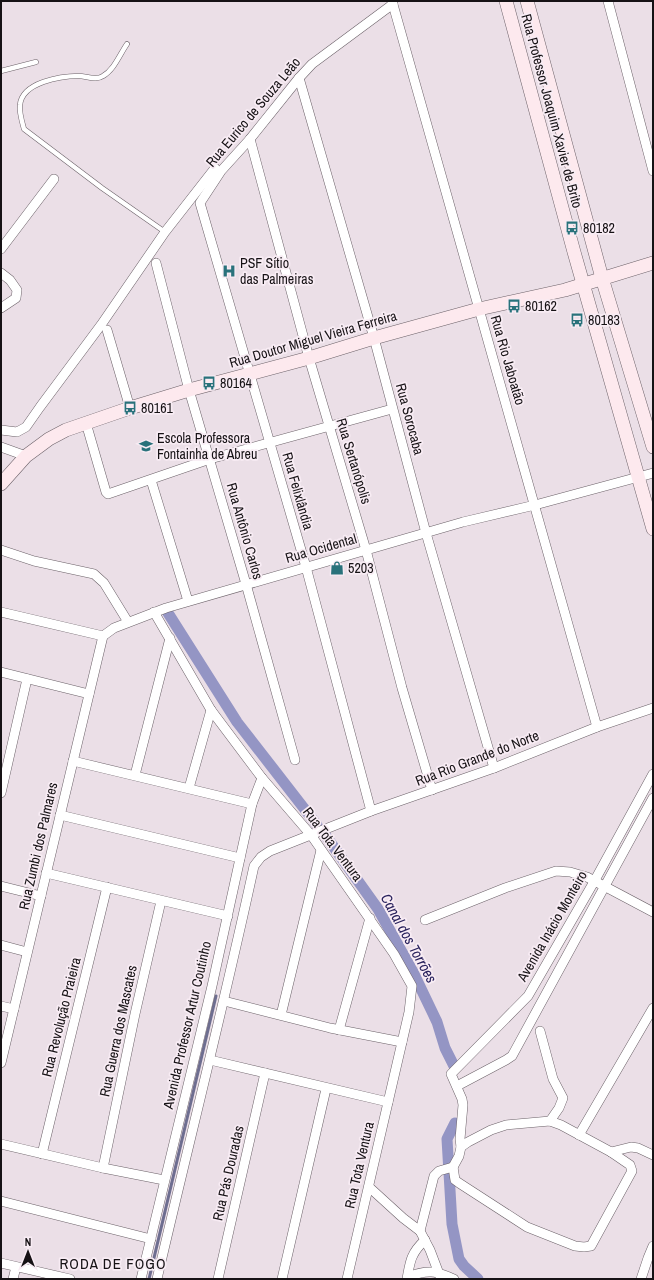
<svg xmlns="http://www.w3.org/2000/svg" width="654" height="1280" font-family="'Archivo Narrow',sans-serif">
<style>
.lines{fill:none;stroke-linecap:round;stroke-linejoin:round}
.stream{stroke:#6e6e90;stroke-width:3}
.canal{stroke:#9495c4;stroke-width:11}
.lane-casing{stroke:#6c6269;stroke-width:5.5}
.street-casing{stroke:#6c6269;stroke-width:10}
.secondary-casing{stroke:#6c6269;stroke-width:14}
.lane{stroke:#fff;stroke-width:4.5}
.street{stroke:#fff;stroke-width:9}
.secondary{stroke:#fde9ee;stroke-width:13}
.labels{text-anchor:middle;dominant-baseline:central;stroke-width:3.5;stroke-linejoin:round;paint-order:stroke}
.street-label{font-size:14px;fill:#161215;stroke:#f8ecf4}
.poi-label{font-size:14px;fill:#161215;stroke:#f8ecf4;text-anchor:start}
.water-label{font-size:15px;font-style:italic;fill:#2a235d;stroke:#f8ecf4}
.neighbourhood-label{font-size:15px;letter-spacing:1px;fill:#161215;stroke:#f8ecf4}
</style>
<rect width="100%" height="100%" fill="#ebdfe7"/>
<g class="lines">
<!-- stream -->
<polyline class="stream" points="149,1279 216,996"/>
<!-- canal -->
<g class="canal">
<polyline points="168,613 237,722 317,825"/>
<polyline points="323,832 378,909 413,972 437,1022 445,1048 454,1066"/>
<polyline points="455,1123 447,1139 452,1224 459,1259 464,1266 478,1279"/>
</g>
<!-- lane casing -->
<g class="lane-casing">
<g id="lane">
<path d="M127 44C120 54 114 70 103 76 96 81 86 76 79 76 61 76 22 82 20 105 19 112 22 122 24 129L102 188 165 232"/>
<polyline points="1,71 36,62"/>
</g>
</g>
<!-- street casing -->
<g class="street-casing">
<g id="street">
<polyline points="392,1 597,727"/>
<polyline points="608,1 653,171"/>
<polyline points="299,78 374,338 426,533 494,768"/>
<polyline points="250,139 309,358 366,550 402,688 432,790"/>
<polyline points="1,249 54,179"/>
<polyline points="156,263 189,390 246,584 295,760"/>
<polyline points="1,273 10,280 17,290 16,298 1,308"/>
<polyline points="107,330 130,408"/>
<polyline points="86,423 106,492 108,494 210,459 392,409"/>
<polyline points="1,430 17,432 26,427 40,407 101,325 165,232 215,168"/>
<polyline points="1,447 26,456"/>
<polyline points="151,480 188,601"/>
<polyline points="1,550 34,561 94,574 104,583 128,622"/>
<polyline points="1,612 103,636 114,628 166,608 463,522 535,505 653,473"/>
<polyline points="154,612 211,710 262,778 311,835 394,954 412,986 409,1012 347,1279"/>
<polyline points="1,672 89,694"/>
<polyline points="73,761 252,804"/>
<polyline points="135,775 170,638"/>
<polyline points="189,788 211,710"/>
<polyline points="1,793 27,679"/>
<polyline points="371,811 306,567 200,203 221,171 250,139 299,78 312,64 393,4"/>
<polyline points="60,815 240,858"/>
<polyline points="46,873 228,916"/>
<polyline points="1,886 41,896"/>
<polyline points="425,920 505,888 556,871 570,872 587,877 653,912"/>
<polyline points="1,945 27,952"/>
<polyline points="224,1001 330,1028 402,1042"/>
<polyline points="1,1006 14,1009"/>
<polyline points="281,1015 321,850"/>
<polyline points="339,1030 370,918"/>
<polyline points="540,1031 553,1079 563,1098 559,1108 550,1121"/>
<polyline points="210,1060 388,1102"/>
<polyline points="1,1063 103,636"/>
<polyline points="457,1086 506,1060 512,1056 653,798"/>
<polyline points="579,1135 653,1008"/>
<polyline points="1,1144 103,1168 164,1180"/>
<polyline points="461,1147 468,1142 491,1130 506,1125 550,1121 561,1125 611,1152 631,1147 638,1148 653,1155"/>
<polyline points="42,1154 107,887"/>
<polyline points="453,1167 459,1156 461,1147 460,1139 463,1105 462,1099 451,1074 528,996 595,880 653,774"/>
<polyline points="453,1167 455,1180 459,1183 527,1227 575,1246 584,1247 591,1246 632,1171 630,1165 611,1152"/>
<polyline points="103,1168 135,1014 161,901"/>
<polyline points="369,1187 403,1218 420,1231 430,1250 441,1279"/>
<polyline points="1,1201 151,1239"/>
<polyline points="420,1231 434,1176 439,1171 453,1167"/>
<polyline points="1,1263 70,1279"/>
<path d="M408 1277C427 1269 436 1271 454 1279"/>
<polyline points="13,1279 16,1267"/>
<polyline points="141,1279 212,986 252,804 262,778"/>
<path d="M157 1279C189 1142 224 1005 254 866L261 857 270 851 371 811 494 768 597 727 653 708"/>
<polyline points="218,1279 265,1073"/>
<polyline points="282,1279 326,1089"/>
<path d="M407 1279C410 1261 411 1253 425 1240"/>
<polyline points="641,1279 648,1258 653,1246"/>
</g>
</g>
<!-- secondary casing -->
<g class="secondary-casing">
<g id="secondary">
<polyline points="506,1 574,252 653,529"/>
<polyline points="527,1 602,278 653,447"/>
<polyline points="1,484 26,456 49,439 66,430 130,408 189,390 309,358 374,338 479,309 565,290 653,263"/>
</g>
</g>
<!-- lane -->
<use href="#lane" class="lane"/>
<!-- street -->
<use href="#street" class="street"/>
<!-- secondary -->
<use href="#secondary" class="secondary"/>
</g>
<!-- icons -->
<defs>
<g id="bus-bare" transform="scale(1.08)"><path d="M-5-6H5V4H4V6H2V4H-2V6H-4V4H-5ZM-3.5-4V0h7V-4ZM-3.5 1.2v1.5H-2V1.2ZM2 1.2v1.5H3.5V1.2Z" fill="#29727b" stroke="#f8ecf4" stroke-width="2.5" paint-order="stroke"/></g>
<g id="hospital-bare" transform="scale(1.08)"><path d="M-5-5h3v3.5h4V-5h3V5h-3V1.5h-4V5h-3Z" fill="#29727b" stroke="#f8ecf4" stroke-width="2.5" paint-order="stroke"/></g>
<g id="school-bare" transform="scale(1.08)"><path d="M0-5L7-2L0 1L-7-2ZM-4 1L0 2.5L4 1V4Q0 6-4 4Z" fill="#29727b" stroke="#f8ecf4" stroke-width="2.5" paint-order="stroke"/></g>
<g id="shop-bare" transform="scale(1.08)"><path d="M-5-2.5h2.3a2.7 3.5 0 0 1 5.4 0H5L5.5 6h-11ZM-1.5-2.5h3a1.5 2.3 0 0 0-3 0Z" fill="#29727b" stroke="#f8ecf4" stroke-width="2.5" paint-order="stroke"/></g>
</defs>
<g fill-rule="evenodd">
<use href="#bus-bare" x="572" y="228"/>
<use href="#hospital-bare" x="229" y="271"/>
<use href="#bus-bare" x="514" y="306"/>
<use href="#bus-bare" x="577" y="320"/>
<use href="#bus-bare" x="209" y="383"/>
<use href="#bus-bare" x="130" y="408"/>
<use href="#school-bare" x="146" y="446"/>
<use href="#shop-bare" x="337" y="568"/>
</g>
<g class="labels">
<!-- street labels -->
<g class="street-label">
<text transform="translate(552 111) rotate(75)">Rua Professor Joaquim Xavier de Brito</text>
<text transform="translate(253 112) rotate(-50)">Rua Eurico de Souza Leão</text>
<text transform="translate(313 339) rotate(-16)">Rua Doutor Miguel Vieira Ferreira</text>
<text transform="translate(508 360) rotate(74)">Rua Rio Jaboatão</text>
<text transform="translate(410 419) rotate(75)">Rua Sorocaba</text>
<text transform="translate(354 461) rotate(73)">Rua Sertanópolis</text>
<text transform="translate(298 491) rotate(74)">Rua Felixlândia</text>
<text transform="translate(245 531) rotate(74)">Rua Antônio Carlos</text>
<text transform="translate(321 548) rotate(-16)">Rua Ocidental</text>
<text transform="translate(477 758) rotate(-21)">Rua Rio Grande do Norte</text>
<text transform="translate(333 844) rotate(53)">Rua Tota Ventura</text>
<text transform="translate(38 846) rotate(-77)">Rua Zumbi dos Palmares</text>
<text transform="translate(552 926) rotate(-60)">Avenida Inácio Monteiro</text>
<text transform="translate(61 1017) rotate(-76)">Rua Revolução Praieira</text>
<text transform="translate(187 1025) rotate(-77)">Avenida Professor Artur Coutinho</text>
<text transform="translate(118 1031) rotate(-78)">Rua Guerra dos Mascates</text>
<text transform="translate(359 1165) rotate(-77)">Rua Tota Ventura</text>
<text transform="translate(228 1173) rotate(-77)">Rua Pás Douradas</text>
</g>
<!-- poi labels -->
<g class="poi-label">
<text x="583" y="228">80182</text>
<text x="240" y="263">PSF Sítio<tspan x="240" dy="16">das Palmeiras</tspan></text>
<text x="525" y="306">80162</text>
<text x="588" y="320">80183</text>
<text x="220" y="383">80164</text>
<text x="141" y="408">80161</text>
<text x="157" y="438">Escola Professora<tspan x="157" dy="16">Fontainha de Abreu</tspan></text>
<text x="348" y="568">5203</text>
</g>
<!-- water labels -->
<g class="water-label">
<text transform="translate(409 938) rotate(61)">Canal dos Torrões</text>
</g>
<!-- neighbourhood labels -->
<g class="neighbourhood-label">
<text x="113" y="1263">RODA DE FOGO</text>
</g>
</g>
<!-- border -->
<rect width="654" height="1280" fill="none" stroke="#161215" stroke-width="4"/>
<!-- north arrow -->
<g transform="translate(28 1252)" stroke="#f8ecf4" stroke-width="3" paint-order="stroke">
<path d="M0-3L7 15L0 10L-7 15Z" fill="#161215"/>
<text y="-6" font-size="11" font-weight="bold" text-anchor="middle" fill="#161215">N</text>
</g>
</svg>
